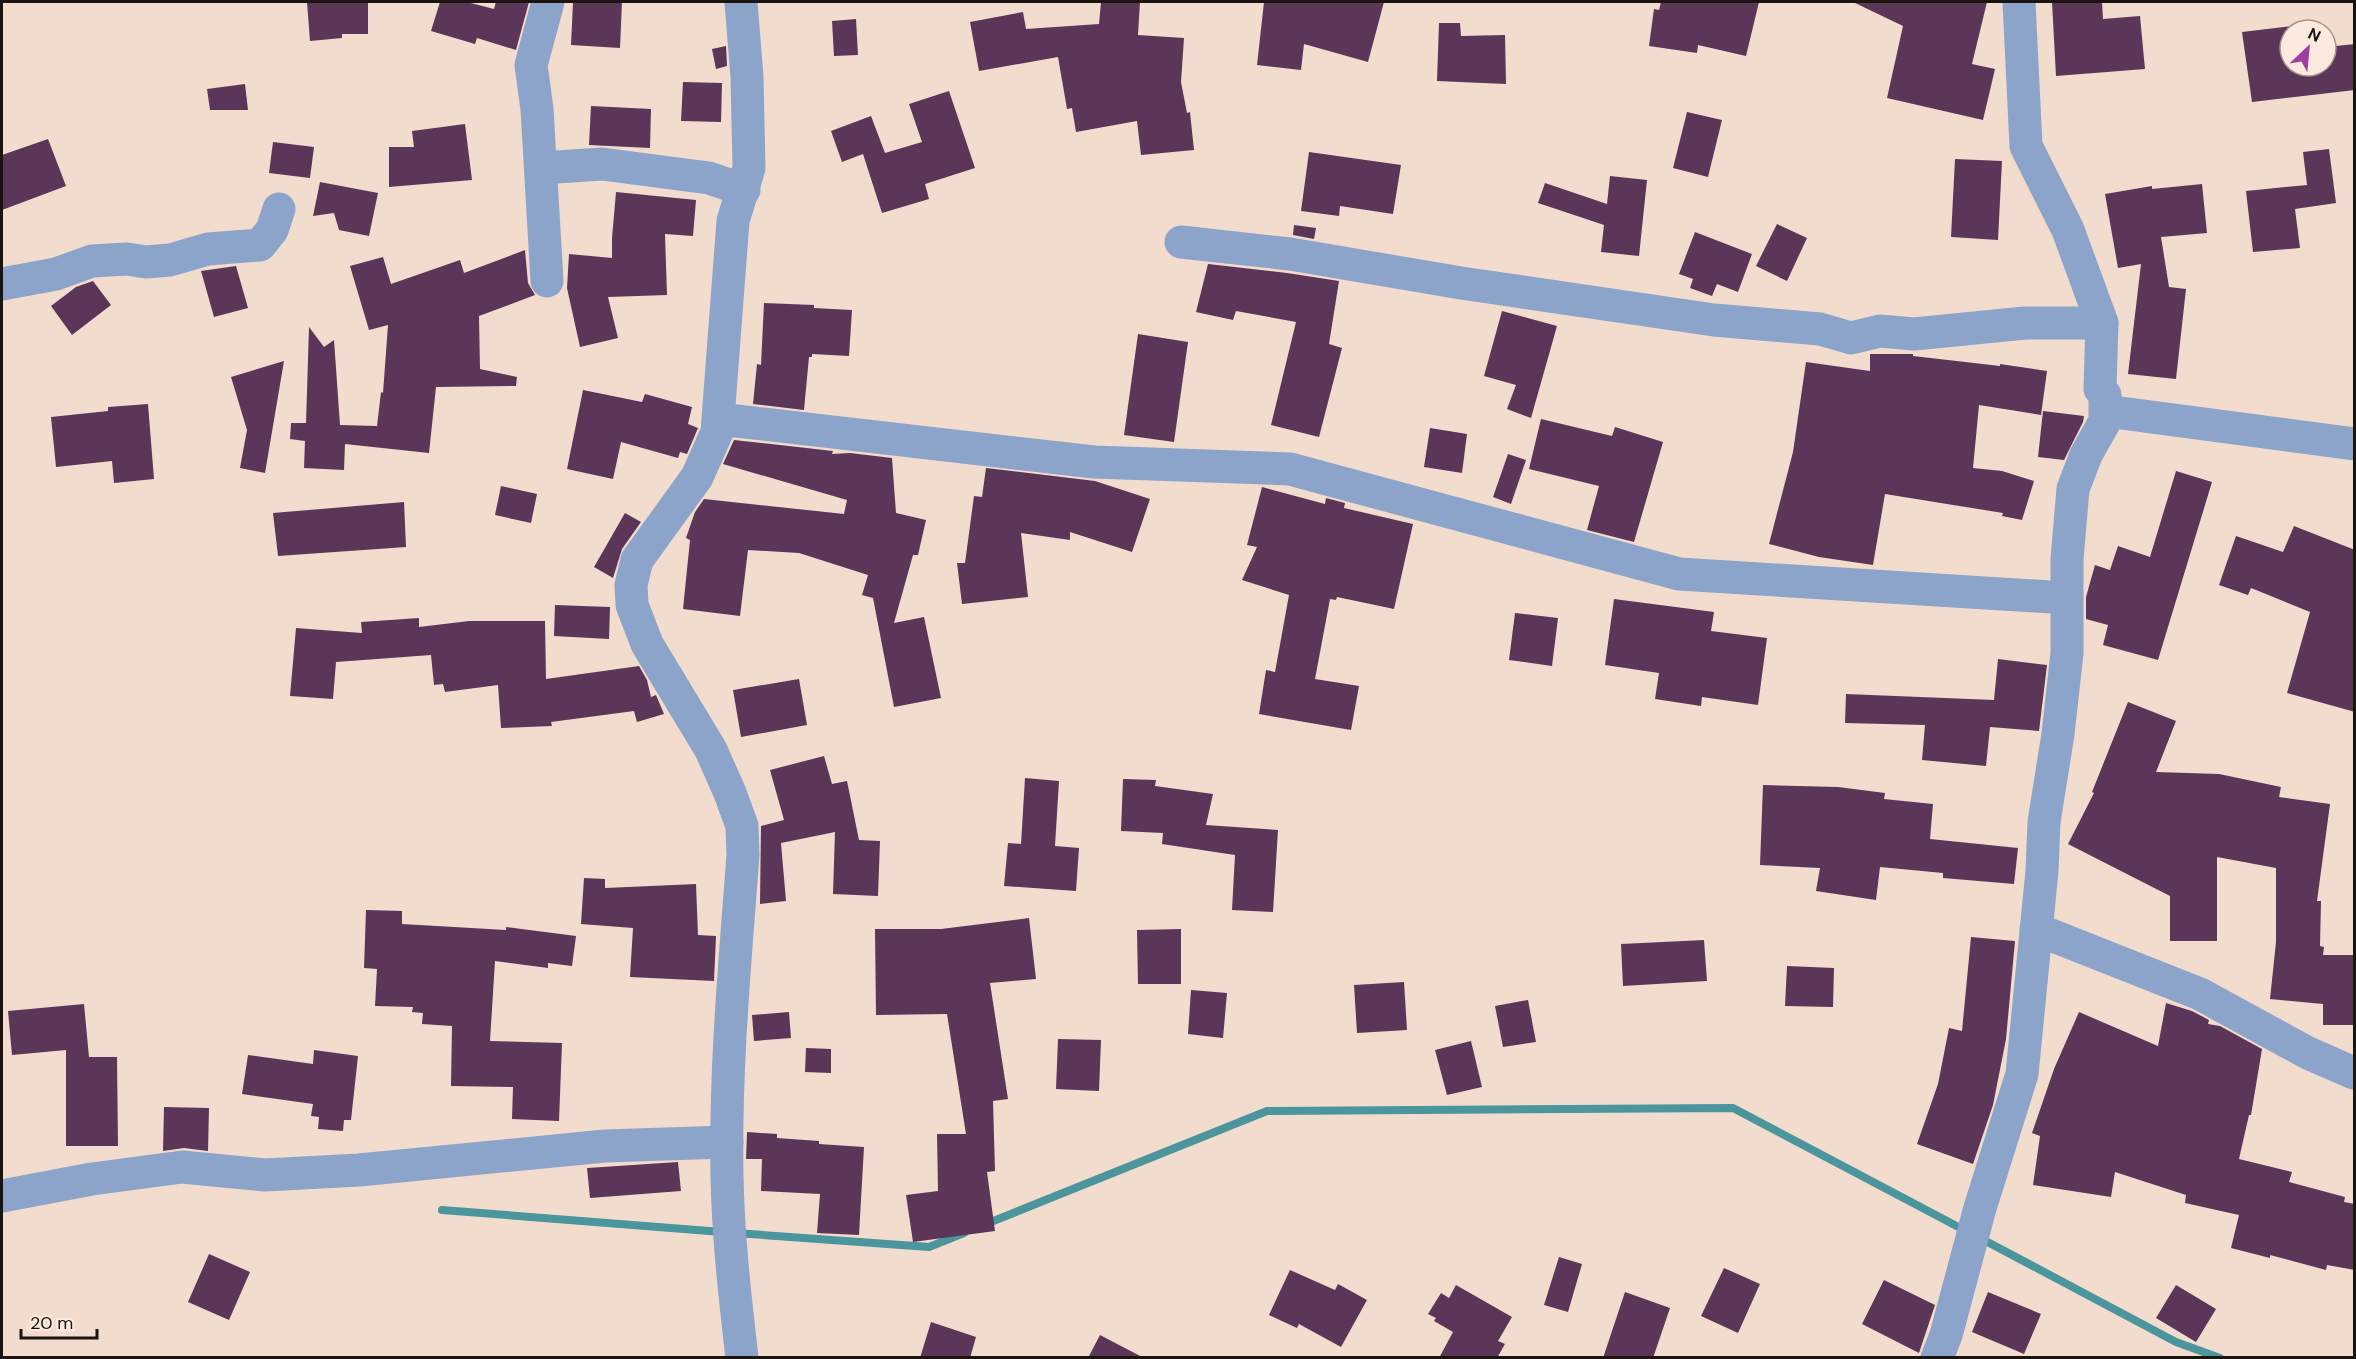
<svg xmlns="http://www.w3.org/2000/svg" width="2356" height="1359" font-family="'DM Sans',sans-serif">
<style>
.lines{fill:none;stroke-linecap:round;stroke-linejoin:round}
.stream{stroke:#4b959c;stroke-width:8}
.building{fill:#5b3659}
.minor{stroke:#8ca4c9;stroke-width:33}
</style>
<rect width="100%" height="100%" fill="#f2dcce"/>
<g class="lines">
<!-- stream -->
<g class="stream">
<polyline points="442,1210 722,1232"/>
<polyline points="986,1224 1267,1111 1733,1108 1966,1231"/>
<polyline points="736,1233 929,1247 964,1233"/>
<polyline points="1980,1238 2176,1342 2220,1358"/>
</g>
</g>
<!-- building -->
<g class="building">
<polygon points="307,2 368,2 368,34 342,34 342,38 310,41"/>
<polygon points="440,2 467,2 494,9 496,2 529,2 516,50 477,38 475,44 431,31"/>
<polygon points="573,2 622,2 620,48 571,45"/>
<polygon points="1101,2 1140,2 1138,35 1184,38 1181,82 1187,113 1190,112 1194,150 1141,155 1137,121 1076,132 1072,108 1067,109 1058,57 979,71 970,22 1023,12 1026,29 1099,24"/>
<polygon points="1264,2 1384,2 1368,62 1304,44 1301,70 1257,65"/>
<polygon points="1661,2 1759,2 1746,56 1698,45 1697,53 1649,46 1654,9 1659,10"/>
<polygon points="1853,2 1987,2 1972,64 1995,69 1983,120 1887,98 1903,26"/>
<polygon points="2052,2 2102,2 2103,19 2140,16 2145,69 2056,76"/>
<polygon points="856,19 858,55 834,56 832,21"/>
<polygon points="1439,23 1460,23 1461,36 1505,35 1506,84 1437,81"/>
<polygon points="2292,26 2290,66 2326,66 2326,47 2355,44 2355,90 2252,102 2242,32"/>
<polygon points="726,46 727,66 716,69 712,49"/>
<polygon points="683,82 722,83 721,122 681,121"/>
<polygon points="245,84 248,110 210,110 207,89"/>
<polygon points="949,91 975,168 925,184 929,199 882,213 863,154 842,162 831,131 871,116 885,153 922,142 909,104"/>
<polygon points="591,106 651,109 650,148 589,145"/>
<polygon points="1687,112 1722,120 1708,177 1673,168"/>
<polygon points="465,124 472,180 389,187 389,147 414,147 412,131"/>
<polygon points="48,139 66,186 2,210 2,155"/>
<polygon points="273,142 314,147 310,178 269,173"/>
<polygon points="2329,149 2336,203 2295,209 2300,248 2253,252 2246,191 2307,185 2303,152"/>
<polygon points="1309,152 1401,165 1393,214 1340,206 1339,216 1301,211"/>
<polygon points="1955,159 2002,161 1998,240 1951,237"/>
<polygon points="1610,176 1647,180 1639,256 1601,252 1604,225 1538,203 1545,183 1607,204"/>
<polygon points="320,182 378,193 369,236 339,230 334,213 313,216"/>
<polygon points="2202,184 2207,233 2161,237 2169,287 2186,289 2176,379 2128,374 2141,264 2118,268 2105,194 2152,186 2152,189"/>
<polygon points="616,192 696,200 693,236 665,234 667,295 608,297 618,338 580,347 567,288 569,254 612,258 612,238"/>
<polygon points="1777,224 1807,238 1787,281 1756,266"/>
<polygon points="1294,225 1316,228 1314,239 1293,235"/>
<polygon points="1695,232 1752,254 1738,292 1717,284 1712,296 1690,288 1693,279 1679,274"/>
<polygon points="525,250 528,283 535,295 479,316 480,369 517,377 516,386 436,387 429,453 345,444 344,470 304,468 305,441 290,439 291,423 306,423 309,327 324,347 334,340 340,425 377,426 381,392 383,393 388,325 369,330 350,266 383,257 391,284 460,260 464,273"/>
<polygon points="1208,264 1287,273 1339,281 1329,344 1342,348 1319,437 1271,425 1296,322 1236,311 1233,320 1196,312"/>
<polygon points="236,266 248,308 214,317 201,271"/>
<polygon points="93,281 111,305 72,335 51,306 76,287"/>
<polygon points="764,303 814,305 814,308 852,310 849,356 812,354 812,357 809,357 804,410 753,404 757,364 761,365"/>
<polygon points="1502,311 1557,326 1531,418 1507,409 1516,385 1484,376"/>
<polygon points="1138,334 1188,342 1174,442 1124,435"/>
<polygon points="1870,354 1913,354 1913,356 2000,366 2000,364 2047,371 2041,415 1979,405 1973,468 2002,471 2034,481 2022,520 2002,516 2003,513 1885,494 1873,565 1819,557 1769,544 1793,452 1806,362 1870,371"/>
<polygon points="284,361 265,473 240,468 247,430 231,377"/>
<polygon points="583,390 642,402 645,394 692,407 688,424 698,428 687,454 680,452 678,458 621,442 613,479 567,469"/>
<polygon points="148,404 154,479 114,483 112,461 56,467 51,417 108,411 108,407"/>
<polygon points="2043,411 2084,416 2083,422 2064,460 2038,457"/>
<polygon points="1541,419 1612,436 1615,427 1663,442 1634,542 1587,530 1599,486 1529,469"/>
<polygon points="1430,428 1467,434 1462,473 1424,467"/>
<polygon points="734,440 833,451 832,454 850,453 892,458 896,513 926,520 918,555 913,555 894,623 924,617 941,698 894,707 873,598 862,595 868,575 799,553 748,550 740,616 683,609 690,540 686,538 695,512 704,499 844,514 847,500 723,464"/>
<polygon points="1508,454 1526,460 1511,504 1493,497"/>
<polygon points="986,468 1095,481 1150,499 1132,552 1070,532 1070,540 1021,533 1028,597 962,604 957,563 965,563 974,496 982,497"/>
<polygon points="2176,471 2212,482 2158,660 2103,645 2108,625 2086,619 2086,597 2095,565 2110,570 2118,546 2150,557"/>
<polygon points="501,486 537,494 531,523 495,515"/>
<polygon points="1262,487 1325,504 1326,498 1345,503 1344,508 1413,524 1394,609 1337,597 1336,600 1330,599 1315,679 1359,686 1351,730 1259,714 1266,670 1275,672 1289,595 1242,580 1257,547 1247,545"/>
<polygon points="404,502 406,547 278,556 273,513"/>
<polygon points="625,513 641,522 622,549 613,578 594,567"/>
<polygon points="2294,526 2355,550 2355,712 2287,693 2310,612 2251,588 2248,595 2219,585 2236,536 2283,552"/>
<polygon points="1614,599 1714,612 1711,631 1767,638 1758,705 1702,697 1701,706 1655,699 1659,673 1605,665"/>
<polygon points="555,605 610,607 609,639 554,636"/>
<polygon points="1515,613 1558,618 1552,666 1509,660"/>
<polygon points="419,618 419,627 469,621 545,621 546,679 639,666 647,680 651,697 656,695 664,714 637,722 634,711 551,722 552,726 501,728 498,685 445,692 443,684 434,685 431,655 336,662 333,699 290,696 296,628 362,633 361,622"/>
<polygon points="1998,659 2047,665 2039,731 1990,727 1986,766 1922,760 1925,725 1845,723 1846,694 1994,700"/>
<polygon points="799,679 807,725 741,737 733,690"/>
<polygon points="2128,702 2176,721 2156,772 2219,774 2281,787 2279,797 2330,804 2317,901 2321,901 2320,946 2324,947 2323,955 2355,955 2355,1025 2323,1025 2323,1004 2270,999 2276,942 2276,868 2217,857 2217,941 2170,941 2170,896 2068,844 2094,793 2092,792"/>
<polygon points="824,756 832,784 847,781 859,840 880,841 878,896 833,894 835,832 781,843 786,901 760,904 761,826 784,820 770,770"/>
<polygon points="1025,778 1059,781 1055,846 1079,848 1076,891 1004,886 1008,843 1021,844"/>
<polygon points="1123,779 1156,780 1155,786 1213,794 1206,825 1278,830 1273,912 1232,910 1235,855 1162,844 1163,833 1121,831"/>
<polygon points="1763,785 1838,787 1885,793 1884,799 1933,804 1930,839 2018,848 2014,884 1943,878 1943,873 1880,867 1876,900 1816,891 1820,868 1760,865"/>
<polygon points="584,878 605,879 605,888 696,884 698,935 716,936 714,981 630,977 633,928 581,924"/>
<polygon points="366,910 402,911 402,924 506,930 506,927 576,936 572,966 548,963 548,968 495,961 490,1041 562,1043 559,1121 512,1119 513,1087 451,1086 452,1026 422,1024 423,1013 412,1012 413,1007 375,1006 377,969 364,968"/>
<polygon points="1029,918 1036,979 990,983 1008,1099 993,1101 995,1171 987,1172 995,1231 913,1242 906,1195 938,1191 937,1134 966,1134 947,1014 876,1015 875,929 941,929"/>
<polygon points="1181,929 1181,984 1138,984 1137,930"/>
<polygon points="1971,937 2015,941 2006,1039 1993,1105 1973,1164 1917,1144 1938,1084 1949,1028 1962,1031"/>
<polygon points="1704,940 1707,981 1623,986 1621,944"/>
<polygon points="1787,966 1834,968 1833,1007 1785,1006"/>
<polygon points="1404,982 1407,1030 1357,1033 1354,985"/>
<polygon points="1191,990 1227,993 1223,1038 1188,1034"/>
<polygon points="1528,1000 1536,1042 1503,1047 1495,1006"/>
<polygon points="2166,1003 2192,1011 2209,1020 2208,1024 2220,1026 2262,1049 2251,1115 2249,1115 2239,1159 2292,1172 2289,1182 2345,1197 2344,1202 2355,1204 2355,1270 2327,1265 2326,1270 2270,1255 2270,1258 2231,1248 2239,1215 2185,1203 2186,1195 2115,1172 2111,1197 2033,1185 2040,1136 2032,1133 2054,1069 2079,1012 2158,1046"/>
<polygon points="84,1004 89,1057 117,1057 118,1146 66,1146 66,1050 12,1055 8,1011"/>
<polygon points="789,1012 791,1038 754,1041 752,1015"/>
<polygon points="1058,1039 1101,1040 1099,1091 1056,1089"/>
<polygon points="1471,1041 1482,1087 1447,1095 1435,1050"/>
<polygon points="806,1048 831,1049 831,1073 805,1072"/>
<polygon points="314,1050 358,1056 351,1120 344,1120 343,1131 318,1129 319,1117 311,1116 313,1104 242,1094 248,1055 313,1064"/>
<polygon points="164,1107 209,1108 208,1151 184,1148 163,1151"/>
<polygon points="747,1132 777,1134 777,1138 819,1141 819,1144 864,1147 859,1235 817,1233 820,1194 761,1191 762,1159 746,1159"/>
<polygon points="678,1162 681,1191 590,1198 587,1168"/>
<polygon points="209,1254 250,1272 229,1320 188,1302"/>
<polygon points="1559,1257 1582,1264 1568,1312 1544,1305"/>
<polygon points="1724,1268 1760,1284 1738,1333 1701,1316"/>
<polygon points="1290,1270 1335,1290 1338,1284 1367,1300 1341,1347 1299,1324 1297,1328 1269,1315"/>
<polygon points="1884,1280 1935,1305 1919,1353 1862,1324"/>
<polygon points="1456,1285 1512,1317 1498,1341 1505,1344 1497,1358 1439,1358 1453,1332 1434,1321 1436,1318 1428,1314 1441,1293 1449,1298"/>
<polygon points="2176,1285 2216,1309 2196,1342 2156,1318"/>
<polygon points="1625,1292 1670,1308 1653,1358 1603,1358"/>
<polygon points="1988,1292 2041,1314 2024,1354 1972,1332"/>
<polygon points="931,1322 976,1337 970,1358 920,1358"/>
<polygon points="1100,1335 1144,1358 1088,1358"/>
</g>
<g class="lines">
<!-- minor -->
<g class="minor">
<path d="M741 2 747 77 749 168 733 221 717 432 697 477 637 560 631 585 632 605 647 644 711 750 730 793 742 826 743 855C735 962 725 1068 727 1175 728 1236 735 1297 742 1358"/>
<polyline points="541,168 602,164 709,178 744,190"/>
<polyline points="1181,242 1290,254 1461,283 1714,320 1820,329 1851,338 1880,331 1914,334 2025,323 2102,323"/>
<polyline points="547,281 537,109 531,65 548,2"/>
<polyline points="2,284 56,274 92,261 127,259 146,262 170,260 208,249 260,245 272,230 279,209"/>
<polyline points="2106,411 2354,444"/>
<polyline points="719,419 1094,462 1290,469 1679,574 2067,598"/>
<polyline points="2036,929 2200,994 2308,1053 2354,1073"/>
<polyline points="2,1196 92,1179 182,1167 265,1175 359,1170 605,1146 727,1142"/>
<polyline points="1937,1358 1946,1335 1980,1208 2022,1074 2042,871 2044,822 2058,734 2067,653 2067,559 2073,489 2086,455 2105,421 2105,395 2100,389 2102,323 2068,230 2026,146 2019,2"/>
</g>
</g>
<!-- border -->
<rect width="2356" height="1359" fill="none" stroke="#1b140f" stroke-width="6"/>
<!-- north arrow -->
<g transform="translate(2308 48) rotate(26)"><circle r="28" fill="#fceadf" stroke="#a2948c" stroke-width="1.5"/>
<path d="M0-4.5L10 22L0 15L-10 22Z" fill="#9e3ca3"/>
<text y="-9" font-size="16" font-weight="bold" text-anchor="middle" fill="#1b140f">N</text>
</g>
<!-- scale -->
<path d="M21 1329v9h76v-9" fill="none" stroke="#1b140f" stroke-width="3"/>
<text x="30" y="1329" font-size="18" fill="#1b140f" stroke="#fceadf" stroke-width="4.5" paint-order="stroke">20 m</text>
</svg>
